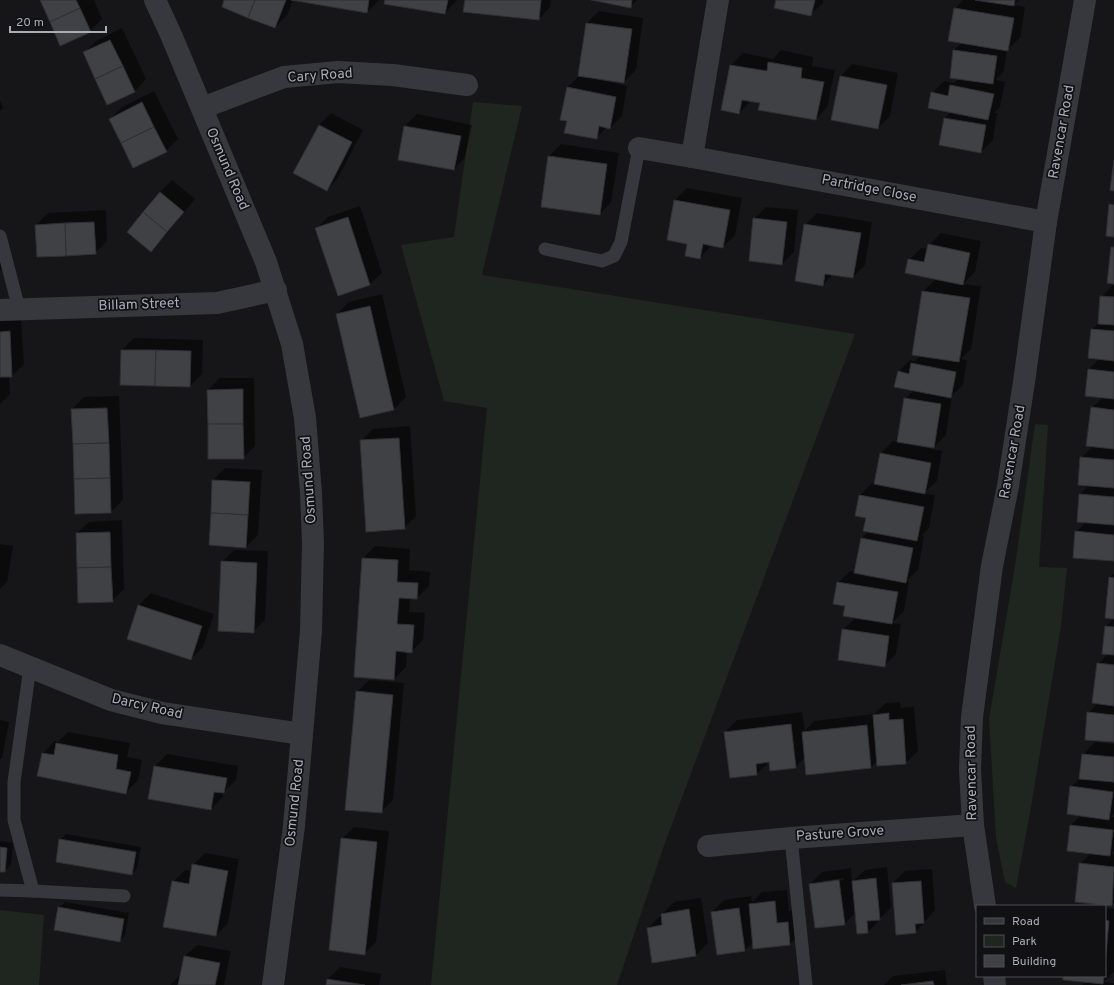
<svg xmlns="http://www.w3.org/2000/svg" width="1114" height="985" font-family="Overpass,sans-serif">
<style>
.green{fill:#1e261f}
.shadow{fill:#0007;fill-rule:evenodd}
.building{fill:#404145;stroke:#303034}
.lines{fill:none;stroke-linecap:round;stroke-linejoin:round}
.service{stroke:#37383d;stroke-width:13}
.minor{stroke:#37383d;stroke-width:22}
.labels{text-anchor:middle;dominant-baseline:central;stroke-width:3.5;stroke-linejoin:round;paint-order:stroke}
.street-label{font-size:14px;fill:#a8adb8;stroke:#111113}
</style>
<rect width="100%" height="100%" fill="#161618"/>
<!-- green -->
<g class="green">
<polygon points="473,102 522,106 482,275 855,334 662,851 617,985 431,985 487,408 444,401 401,245 454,237"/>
<polygon points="1035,424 1048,425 1039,567 1067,568 1061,626 1031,807 1016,888 1005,882 996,838 989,719 1015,566"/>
<polygon points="0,910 44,915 39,985 0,985"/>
</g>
<!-- shadow -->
<g class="shadow">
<polygon points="41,0 94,0 102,19 90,31"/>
<polygon points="225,0 293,0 287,15 275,27"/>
<polygon points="294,0 379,0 367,12"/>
<polygon points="386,0 457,0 445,13"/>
<polygon points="466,0 551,0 550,7 539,19"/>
<polygon points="596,0 637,0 630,7"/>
<polygon points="777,0 823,0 823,3 811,14"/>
<polygon points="963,0 1019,0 1014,5 1025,7 1020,38 1007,50 1004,71 996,80 1005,82 1000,107 994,113 997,113 993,140 981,152 940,144 945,118 951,112 932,93 944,81 954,83 959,78 954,50 963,42 955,9"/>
<polygon points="599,11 643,18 636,70 624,82 597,78 597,79 627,86 622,116 610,128 607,127 596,138 568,121 567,88 579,76 587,23"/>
<polygon points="122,28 146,79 135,91 107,103 84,53 96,41"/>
<polygon points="781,50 813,57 812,66 835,70 827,107 816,119 751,101 739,113 722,109 731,65 743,53 773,59"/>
<polygon points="852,64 898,73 890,116 878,128 841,76"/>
<polygon points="154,91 178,139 166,151 110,119 122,107"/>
<polygon points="0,100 3,108 0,111"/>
<polygon points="331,113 363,130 338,178 327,190 319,125"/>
<polygon points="417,114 472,125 465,157 454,169 399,159 405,126"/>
<polygon points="561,144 619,153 611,202 600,214 549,156"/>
<polygon points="172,180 195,199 163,238 151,250 160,192"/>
<polygon points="687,188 742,198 735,235 723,247 712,245 700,258 689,243 668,240 675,200"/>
<polygon points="360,206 382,273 370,284 316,229 328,217"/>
<polygon points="766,207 798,210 794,252 782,264 754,219"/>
<polygon points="106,210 107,241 95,253 36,225 48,213"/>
<polygon points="817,213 872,222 865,265 853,277 833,274 823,285 805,225"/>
<polygon points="941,233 981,241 975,272 963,284 981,286 971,349 961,359 967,360 963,385 952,395 946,435 934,447 912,443 912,445 942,451 937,481 924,493 935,495 929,528 922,535 924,536 918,570 907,580 909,581 904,611 892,623 901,624 896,654 884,666 843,630 856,617 846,605 838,583 850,571 855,572 862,538 869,531 867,517 860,495 872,483 875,484 881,453 893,441 898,442 905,399 914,390 898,372 910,360 915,361 921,355 913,354 923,291 936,279 909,260 921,248 928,249 929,245"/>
<polygon points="0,235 7,264 0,271"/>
<polygon points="1113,285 1114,285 1114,560 1076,532 1087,521 1080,494 1089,485 1081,458 1093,446 1092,408 1103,397 1089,369 1100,358 1092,329 1099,323 1101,297"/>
<polygon points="382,294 406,397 394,409 360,417 337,314 349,302"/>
<polygon points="21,320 24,364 12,376 9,376 10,394 0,404 0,321"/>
<polygon points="134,338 203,340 202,374 190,386 122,350"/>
<polygon points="220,378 254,378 255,446 243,458 208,390"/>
<polygon points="119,396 123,500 111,512 72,409 84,397"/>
<polygon points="410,426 416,516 404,528 361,441 373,429"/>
<polygon points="225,468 262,470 258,535 246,547 210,545 213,480"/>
<polygon points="122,520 124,589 112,601 77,533 89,522"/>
<polygon points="0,544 13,546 7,582 0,589"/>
<polygon points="375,546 410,549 409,570 430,572 429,586 417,598 410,597 409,612 425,613 423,640 411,652 407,651 406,667 394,679 355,676 363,558"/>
<polygon points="234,550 268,551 265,620 253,632 222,562"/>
<polygon points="1114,574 1114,741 1088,713 1098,703 1098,664 1108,654 1106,626 1114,618 1110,577"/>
<polygon points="151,593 214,614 203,647 191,659 128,638 139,605"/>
<polygon points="369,680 404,683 393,800 381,812 357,692"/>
<polygon points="900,702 901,708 914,707 918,751 906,763 878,760 871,767 807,774 805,757 795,767 770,761 757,774 731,777 725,732 737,720 802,712 805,731 814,721 874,714 886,703"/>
<polygon points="0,720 9,722 2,758 0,759"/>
<polygon points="68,732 130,743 127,757 142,760 138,780 126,792 43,753 55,741 58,742"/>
<polygon points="1095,742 1114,744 1114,813 1111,817 1114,817 1114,851 1111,854 1114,854 1114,902 1111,905 1080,864 1091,853 1071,825 1081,815 1071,787 1080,778 1083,754"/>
<polygon points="167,754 238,766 236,780 223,792 223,797 211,809 149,798 155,766"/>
<polygon points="354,827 389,831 376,942 364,954 342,839"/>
<polygon points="66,834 141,847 137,868 132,874 60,840"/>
<polygon points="0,841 13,843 11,865 5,871 0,871"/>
<polygon points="205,853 239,859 228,923 216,935 173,882 185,870 192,871 193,865"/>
<path d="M887 867 891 907 868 932 858 933 856 912 844 924 810 884 822 872 851 868 852 882 865 870ZM844 878V880L822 883V881Z"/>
<polygon points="932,869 935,910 915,933 893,883 905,871"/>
<polygon points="787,890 789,911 799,910 802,932 790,944 754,941 745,950 712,912 724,900 751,896 752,902 762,892"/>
<polygon points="701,898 708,943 696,955 648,928 660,916 662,916 662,914 674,902"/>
<polygon points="65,902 129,913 125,935 120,941 59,908"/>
<polygon points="1105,908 1114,909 1114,972 1103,982 1114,983 1114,985 1082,985 1086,981 1064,976 1105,976"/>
<polygon points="197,945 231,951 224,985 170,985 180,975 181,976 185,956"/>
<polygon points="340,967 381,974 379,985 327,985 328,979"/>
<polygon points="945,970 947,985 884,985 893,976"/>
</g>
<!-- building -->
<g class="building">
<polygon points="40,0 76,0 80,8 50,22"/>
<polygon points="224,0 255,0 248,18 222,7"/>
<polygon points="255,0 286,0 275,28 248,18"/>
<polygon points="291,0 369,0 367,13"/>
<polygon points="385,0 448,0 445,14 384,4"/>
<polygon points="465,0 541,0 539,20 463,12"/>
<polygon points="591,0 632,0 631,8"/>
<polygon points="776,0 815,0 811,16 774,8"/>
<polygon points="975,0 1015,0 1014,6"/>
<polygon points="80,8 91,32 60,46 50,22"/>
<polygon points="954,8 1014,18 1008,51 948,41"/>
<polygon points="586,23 632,29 624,83 578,76"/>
<polygon points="110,40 123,66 95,79 83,52"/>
<polygon points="953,50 997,56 993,84 950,78"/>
<polygon points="768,62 802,68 801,78 824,82 816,120 758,110 760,103 742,100 739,114 721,110 730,65 767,71"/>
<polygon points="123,66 135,92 107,105 95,79"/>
<polygon points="840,76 887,85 878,129 831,120"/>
<polygon points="950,85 994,94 988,120 928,108 931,92 948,96"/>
<polygon points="567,87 616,97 610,129 599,126 597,139 564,133 567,121 560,120"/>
<polygon points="142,102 154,127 121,143 109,119"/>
<polygon points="944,118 986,125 981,153 939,145"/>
<polygon points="319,125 352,142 327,191 293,173"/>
<polygon points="404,126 461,136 454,170 398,160"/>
<polygon points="154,127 167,152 133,168 121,143"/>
<polygon points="548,156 607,164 600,215 541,207"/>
<polygon points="1114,160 1114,191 1110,190"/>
<polygon points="160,192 184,212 167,232 143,212"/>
<polygon points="674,200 730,210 723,248 703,244 700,259 685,256 687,244 667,240"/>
<polygon points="1109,204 1114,205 1114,237 1106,236"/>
<polygon points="143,212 167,232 151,252 127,232"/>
<polygon points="348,217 370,285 338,296 315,228"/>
<polygon points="753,218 787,222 782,265 749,261"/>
<polygon points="94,222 96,254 66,256 65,223"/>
<polygon points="65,223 66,256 37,257 35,225"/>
<polygon points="804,224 861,233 853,278 825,274 823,286 795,281"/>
<polygon points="928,244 970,253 963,285 905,273 908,259 924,262"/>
<polygon points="1111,247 1114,247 1114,284 1107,283"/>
<polygon points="922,291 970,298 959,362 912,355"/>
<polygon points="1100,296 1114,297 1114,325 1098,324"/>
<polygon points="370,306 394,410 360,418 336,314"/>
<polygon points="1091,329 1114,331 1114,361 1088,358"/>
<polygon points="10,331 12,377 0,377 0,332"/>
<polygon points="121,350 156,350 155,386 120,385"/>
<polygon points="156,350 191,351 190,387 155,386"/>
<polygon points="911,363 956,372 951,398 894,387 898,371 909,374"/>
<polygon points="1088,369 1114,372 1114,399 1085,396"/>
<polygon points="243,389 243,424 208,424 207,390"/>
<polygon points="904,398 941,404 934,448 897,442"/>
<polygon points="1091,407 1114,410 1114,449 1086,446"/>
<polygon points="107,408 109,443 73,444 71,409"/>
<polygon points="208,424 243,424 244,459 208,459"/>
<polygon points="399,438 405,529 366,532 360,440"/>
<polygon points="109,443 110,478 74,479 73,444"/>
<polygon points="880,453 931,463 925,494 874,484"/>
<polygon points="1080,457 1114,460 1114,488 1078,485"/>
<polygon points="110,478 111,513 75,514 74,479"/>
<polygon points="212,480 250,482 248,515 211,513"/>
<polygon points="1079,494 1114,497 1114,525 1077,522"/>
<polygon points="859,495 924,507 917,541 863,531 866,518 855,516"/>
<polygon points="211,513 248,515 246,548 209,545"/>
<polygon points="1075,531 1114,535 1114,561 1073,558"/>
<polygon points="110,532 111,567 77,568 76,533"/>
<polygon points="861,538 913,548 906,583 854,573"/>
<polygon points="362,558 398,560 397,582 418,583 417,599 399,598 397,624 414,625 412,653 396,651 394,680 354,677"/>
<polygon points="221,561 257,563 254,633 218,631"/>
<polygon points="111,567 113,602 78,603 77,568"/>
<polygon points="1109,577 1114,578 1114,619 1105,618"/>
<polygon points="837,582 898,592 892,624 843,616 845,606 833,604"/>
<polygon points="138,605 202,626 191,660 127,639"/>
<polygon points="1105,626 1114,627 1114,655 1102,654"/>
<polygon points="842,629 889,636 885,667 838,660"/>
<polygon points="1097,663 1114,665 1114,706 1092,703"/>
<polygon points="356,691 393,695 382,813 345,810"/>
<polygon points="1087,712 1114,715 1114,742 1085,740"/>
<polygon points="889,713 889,720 903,719 906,764 877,766 873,715"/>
<polygon points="791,724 796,768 770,771 769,762 756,764 757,775 730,778 724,732"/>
<polygon points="867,725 871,768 806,775 802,732"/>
<polygon points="56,743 118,755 116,769 131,772 126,794 37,776 42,753 54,755"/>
<polygon points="1082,754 1114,757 1114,782 1079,779"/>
<polygon points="154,766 227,778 224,793 214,792 211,810 148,799"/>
<polygon points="1070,786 1113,792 1109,820 1067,814"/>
<polygon points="1070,825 1113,830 1110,856 1067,851"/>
<polygon points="341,838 377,842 365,955 329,950"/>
<polygon points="59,839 136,852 132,875 56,862"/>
<polygon points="0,847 7,848 5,872 0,872"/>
<polygon points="1079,863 1114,867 1112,906 1075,902"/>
<polygon points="192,864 228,871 216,936 163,927 172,881 189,884"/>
<polygon points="876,878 880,920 867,921 868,933 857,934 852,881"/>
<polygon points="839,880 845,925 815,928 809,884"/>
<polygon points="921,881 924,923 915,924 916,933 896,935 892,883"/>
<polygon points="775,901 777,923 788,922 790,945 753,949 749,904"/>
<polygon points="58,907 124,919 120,942 54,930"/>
<polygon points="739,908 745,951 717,955 711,912"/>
<polygon points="689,909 696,956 652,963 647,928 662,925 661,914"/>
<polygon points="1105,920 1109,921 1105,964"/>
<polygon points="184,956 220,963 215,985 178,985"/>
<polygon points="1063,976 1104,976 1103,984 1063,980"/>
<polygon points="327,979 365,985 326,985"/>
<polygon points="933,981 934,985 901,985"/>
</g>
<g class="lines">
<!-- service -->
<g class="service">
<polyline points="0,236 19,309"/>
<polyline points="545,249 602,261 614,256 621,242 639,148"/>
<polyline points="30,667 14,782 14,820 33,891"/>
<polyline points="791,838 806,985"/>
<polyline points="0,890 33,891 124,896"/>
</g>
<!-- minor -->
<g class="minor">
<polyline points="155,0 172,37 266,262 292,344 305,418 311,493 313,543 311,631 294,826 273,985"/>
<polyline points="202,108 284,77 338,72 393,75 467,85"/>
<polyline points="639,148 692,157 1046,222"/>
<polyline points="692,157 718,0"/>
<polyline points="0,310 217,303 276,290"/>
<polyline points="0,655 111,700 162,713 302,734"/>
<polyline points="708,846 791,838 973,825"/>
<polyline points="985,906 973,825 970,769 972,717 992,566 1008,486 1024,382 1046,222 1085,0"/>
<polyline points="994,976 995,985"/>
</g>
</g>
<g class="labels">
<!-- street labels -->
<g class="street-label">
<text transform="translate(320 76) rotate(-4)">Cary Road</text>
<text transform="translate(1062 132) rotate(-80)">Ravencar Road</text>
<text transform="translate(227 169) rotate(67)">Osmund Road</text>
<text transform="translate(869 189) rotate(11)">Partridge Close</text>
<text transform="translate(139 305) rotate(-2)">Billam Street</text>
<text transform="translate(1013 452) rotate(-80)">Ravencar Road</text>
<text transform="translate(309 480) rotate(-94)">Osmund Road</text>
<text transform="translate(147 707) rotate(13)">Darcy Road</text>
<text transform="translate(972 773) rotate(-91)">Ravencar Road</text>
<text transform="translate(295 803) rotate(-84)">Osmund Road</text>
<text transform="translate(840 834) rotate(-4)">Pasture Grove</text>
</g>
</g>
<!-- legend -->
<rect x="976" y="905" width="130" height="72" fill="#111113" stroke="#4d4f55"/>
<rect x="984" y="918" width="20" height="6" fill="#37383d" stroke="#4d4f55"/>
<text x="1012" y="925" font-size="12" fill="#a8adb8">Road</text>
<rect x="984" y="935" width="20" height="12" fill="#1e261f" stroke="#4d4f55"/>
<text x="1012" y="945" font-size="12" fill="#a8adb8">Park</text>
<rect x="984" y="955" width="20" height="12" fill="#404145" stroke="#4d4f55"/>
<text x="1012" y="965" font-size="12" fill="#a8adb8">Building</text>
<!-- scale -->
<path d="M10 26v6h96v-6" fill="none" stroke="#a8adb8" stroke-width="2"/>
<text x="16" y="26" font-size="12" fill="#a8adb8" stroke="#111113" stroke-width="3" paint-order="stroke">20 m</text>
</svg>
